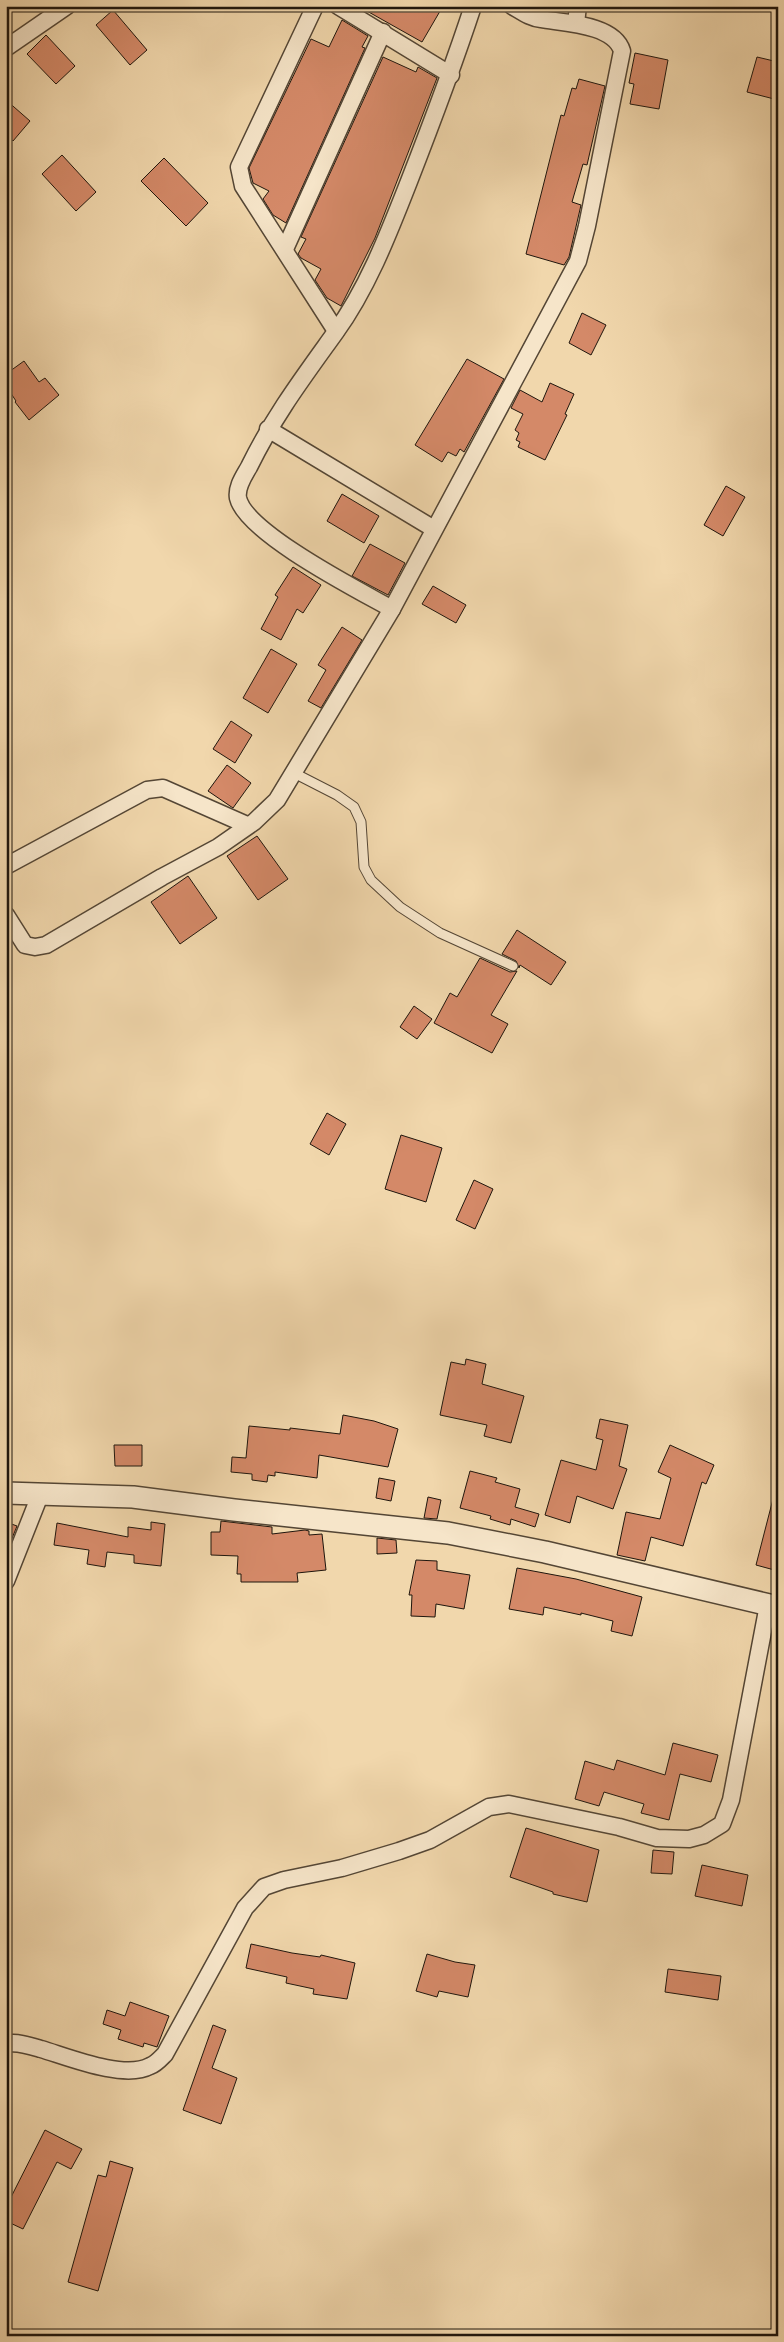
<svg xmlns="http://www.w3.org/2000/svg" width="784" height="2342" font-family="'Libre Caslon Text',serif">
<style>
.building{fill:#d48968;stroke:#1f160d}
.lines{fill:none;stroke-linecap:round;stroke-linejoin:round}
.service-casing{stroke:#544635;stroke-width:11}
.minor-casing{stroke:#544635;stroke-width:19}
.tertiary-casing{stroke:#544635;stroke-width:24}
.service{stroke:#f6e5c9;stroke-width:9}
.minor{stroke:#f6e5c9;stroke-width:16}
.tertiary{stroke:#f6e5c9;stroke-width:21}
</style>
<rect width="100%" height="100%" fill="#f1d7ac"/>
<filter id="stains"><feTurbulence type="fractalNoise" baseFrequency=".004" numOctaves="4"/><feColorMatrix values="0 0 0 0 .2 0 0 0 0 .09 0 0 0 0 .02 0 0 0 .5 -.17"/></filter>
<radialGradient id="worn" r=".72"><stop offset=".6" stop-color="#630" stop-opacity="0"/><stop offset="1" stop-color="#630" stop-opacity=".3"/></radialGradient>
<!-- building -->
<g class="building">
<polygon points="358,6 443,6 422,42"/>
<polygon points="113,10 147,50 130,65 96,25"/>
<polygon points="342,20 368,36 362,47 365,48 286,223 273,215 263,199 269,191 253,183 249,168 311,39 329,47"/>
<polygon points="46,35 75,66 56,84 27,54"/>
<polygon points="635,53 668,60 659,109 630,104 634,84 629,83"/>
<polygon points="383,57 416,72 418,67 437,78 375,238 341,306 327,298 315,280 321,269 301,258 298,254 306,239 301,237"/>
<polygon points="757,57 778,62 778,100 747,92"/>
<polygon points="579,79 605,86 587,165 583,164 572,202 581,205 569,257 564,265 526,254 561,115 564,116 572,88 576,89"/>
<polygon points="6,100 30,121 13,141 6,135"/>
<polygon points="62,155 96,192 76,211 42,174"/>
<polygon points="164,158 208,203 186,226 141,181"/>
<polygon points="582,313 606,325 591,355 569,343"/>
<polygon points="467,359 504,379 464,452 460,449 456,456 448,452 442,462 415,445"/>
<polygon points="24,361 39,382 45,378 59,395 29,420 15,402 16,401 6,386 6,374"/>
<polygon points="550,383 574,394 565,414 567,415 545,460 518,447 520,442 516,440 519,433 515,430 523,414 511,408 520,390 542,402"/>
<polygon points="726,486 745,497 723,536 704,525"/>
<polygon points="342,494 379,516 364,543 327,521"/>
<polygon points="370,544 405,563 388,595 352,576"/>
<polygon points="293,567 321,585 303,613 297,609 281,640 261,629 278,597 275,595"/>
<polygon points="433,586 466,605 456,623 422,604"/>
<polygon points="342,627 362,640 321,708 308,701 326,670 318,665"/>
<polygon points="271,649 297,664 268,713 243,698"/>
<polygon points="231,721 252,735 235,763 213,749"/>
<polygon points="227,765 251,783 233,808 208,791"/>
<polygon points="257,836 288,879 258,900 227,856"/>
<polygon points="188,876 217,918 180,944 151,902"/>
<polygon points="517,930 566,962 551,985 520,965 519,968 516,961 502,954"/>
<polygon points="480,958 510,972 517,971 491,1015 508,1024 492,1053 434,1023 450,993 457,997"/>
<polygon points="414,1006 432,1019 417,1039 400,1027"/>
<polygon points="327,1113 346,1124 329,1155 310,1144"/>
<polygon points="401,1135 442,1148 426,1202 385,1189"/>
<polygon points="474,1180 493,1189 475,1229 456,1220"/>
<polygon points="466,1359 486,1364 482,1384 524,1396 511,1443 484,1436 487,1425 440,1415 451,1362 465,1365"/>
<polygon points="343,1415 374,1421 398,1429 388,1467 319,1455 317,1478 275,1472 275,1476 268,1475 267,1482 252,1480 252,1474 231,1472 232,1457 246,1458 249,1426 290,1430 290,1428 340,1434"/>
<polygon points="600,1419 628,1425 619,1466 627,1469 613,1509 577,1496 570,1523 545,1515 561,1460 596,1470 603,1440 596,1438"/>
<polygon points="114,1445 142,1445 142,1466 115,1466"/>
<polygon points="670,1445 714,1465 706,1484 702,1482 683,1546 651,1537 645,1561 617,1555 626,1512 660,1519 671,1478 658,1472"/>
<polygon points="470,1471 497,1478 495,1482 520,1489 515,1507 539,1514 535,1527 511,1519 510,1525 490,1519 491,1516 460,1508"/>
<polygon points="379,1478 395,1481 391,1501 376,1498"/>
<polygon points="428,1497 441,1500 437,1519 424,1518"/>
<polygon points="773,1499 778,1500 778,1571 756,1565"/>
<polygon points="221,1521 272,1527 272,1534 305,1530 309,1531 309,1535 322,1534 326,1570 297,1573 298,1582 241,1582 241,1574 237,1574 238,1556 211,1555 211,1532 220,1532"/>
<polygon points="6,1522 17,1526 6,1553"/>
<polygon points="151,1522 165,1524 161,1566 134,1563 134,1555 107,1552 105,1567 87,1564 89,1550 54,1545 57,1523 128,1537 128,1527 151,1530"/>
<polygon points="377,1538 396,1540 397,1553 377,1554"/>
<polygon points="416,1560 437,1561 437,1570 470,1575 464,1609 436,1604 435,1617 411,1616 412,1595 409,1595"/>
<polygon points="517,1568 576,1579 642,1597 632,1636 611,1631 613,1621 581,1613 581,1615 544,1607 543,1615 509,1609"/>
<polygon points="673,1743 718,1755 711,1782 680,1774 669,1820 641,1813 644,1804 604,1792 599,1806 575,1799 585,1761 614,1770 617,1760 665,1775"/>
<polygon points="526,1828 599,1850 587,1902 553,1894 553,1892 510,1877"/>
<polygon points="653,1850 674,1852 672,1874 651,1873"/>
<polygon points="702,1865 748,1875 742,1906 695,1896"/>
<polygon points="251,1944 292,1953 320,1957 321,1955 355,1963 347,1999 313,1994 314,1989 286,1983 287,1977 246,1968"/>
<polygon points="427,1954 455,1962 475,1965 468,1997 439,1991 437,1997 416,1991"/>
<polygon points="668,1969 721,1976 718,2000 665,1992"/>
<polygon points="130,2002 169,2016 157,2047 144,2043 143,2047 118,2039 121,2030 103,2024 107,2010 125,2016"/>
<polygon points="213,2025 226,2030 212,2068 237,2078 221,2124 183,2110"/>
<polygon points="45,2130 82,2149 71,2169 57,2162 23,2229 6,2221 6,2207"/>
<polygon points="110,2161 133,2168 98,2291 68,2282 98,2175 106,2177"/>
</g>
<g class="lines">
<!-- service casing -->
<g class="service-casing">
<polyline id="service" points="294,773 337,795 354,807 361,822 364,867 371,880 400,907 440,933 513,966"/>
</g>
<!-- minor casing -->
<g class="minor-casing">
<g id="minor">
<polyline points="315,6 239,167 243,186 336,331"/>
<polyline points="338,6 451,75"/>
<polyline points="576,23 578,6"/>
<polyline points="6,48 67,6"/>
<polyline points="285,249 383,32"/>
<polyline points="268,429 434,529"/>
<path d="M392 609C360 591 246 533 238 498 236 487 244 476 249 467 274 416 302 379 335 333 367 289 388 235 408 184 431 125 453 67 473 6"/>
<polyline points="6,866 147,790 163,788 247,825"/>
<path d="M6 915 25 945 35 947 46 945 162 877 218 847 254 822 277 800 392 609 578 261 587 226 622 51C614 24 563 23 541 19 530 18 521 11 512 6"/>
<polyline points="6,1581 40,1495"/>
<path d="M6 2044C16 2041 31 2046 41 2049 68 2057 124 2080 150 2066 156 2064 161 2058 165 2054L245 1908 264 1887 284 1880 342 1868 399 1851 430 1840 489 1807 509 1804 619 1827 657 1838 689 1839 704 1835 722 1824 731 1800 768 1605"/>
</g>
</g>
<!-- tertiary casing -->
<g class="tertiary-casing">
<polyline id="tertiary" points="6,1493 133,1497 234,1510 448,1533 545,1552 778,1607"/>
</g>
<!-- service -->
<use href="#service" class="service"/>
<!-- minor -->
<use href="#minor" class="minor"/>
<!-- tertiary -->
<use href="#tertiary" class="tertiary"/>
</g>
<!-- margin -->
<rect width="784" height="2342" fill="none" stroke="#f1d7ac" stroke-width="25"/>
<rect x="8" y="8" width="769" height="2327" fill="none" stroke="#1f160d" stroke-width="2.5"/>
<rect x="12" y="12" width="759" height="2317" fill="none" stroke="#1f160d"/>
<rect width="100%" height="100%" filter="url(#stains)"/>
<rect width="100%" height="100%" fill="url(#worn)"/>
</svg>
